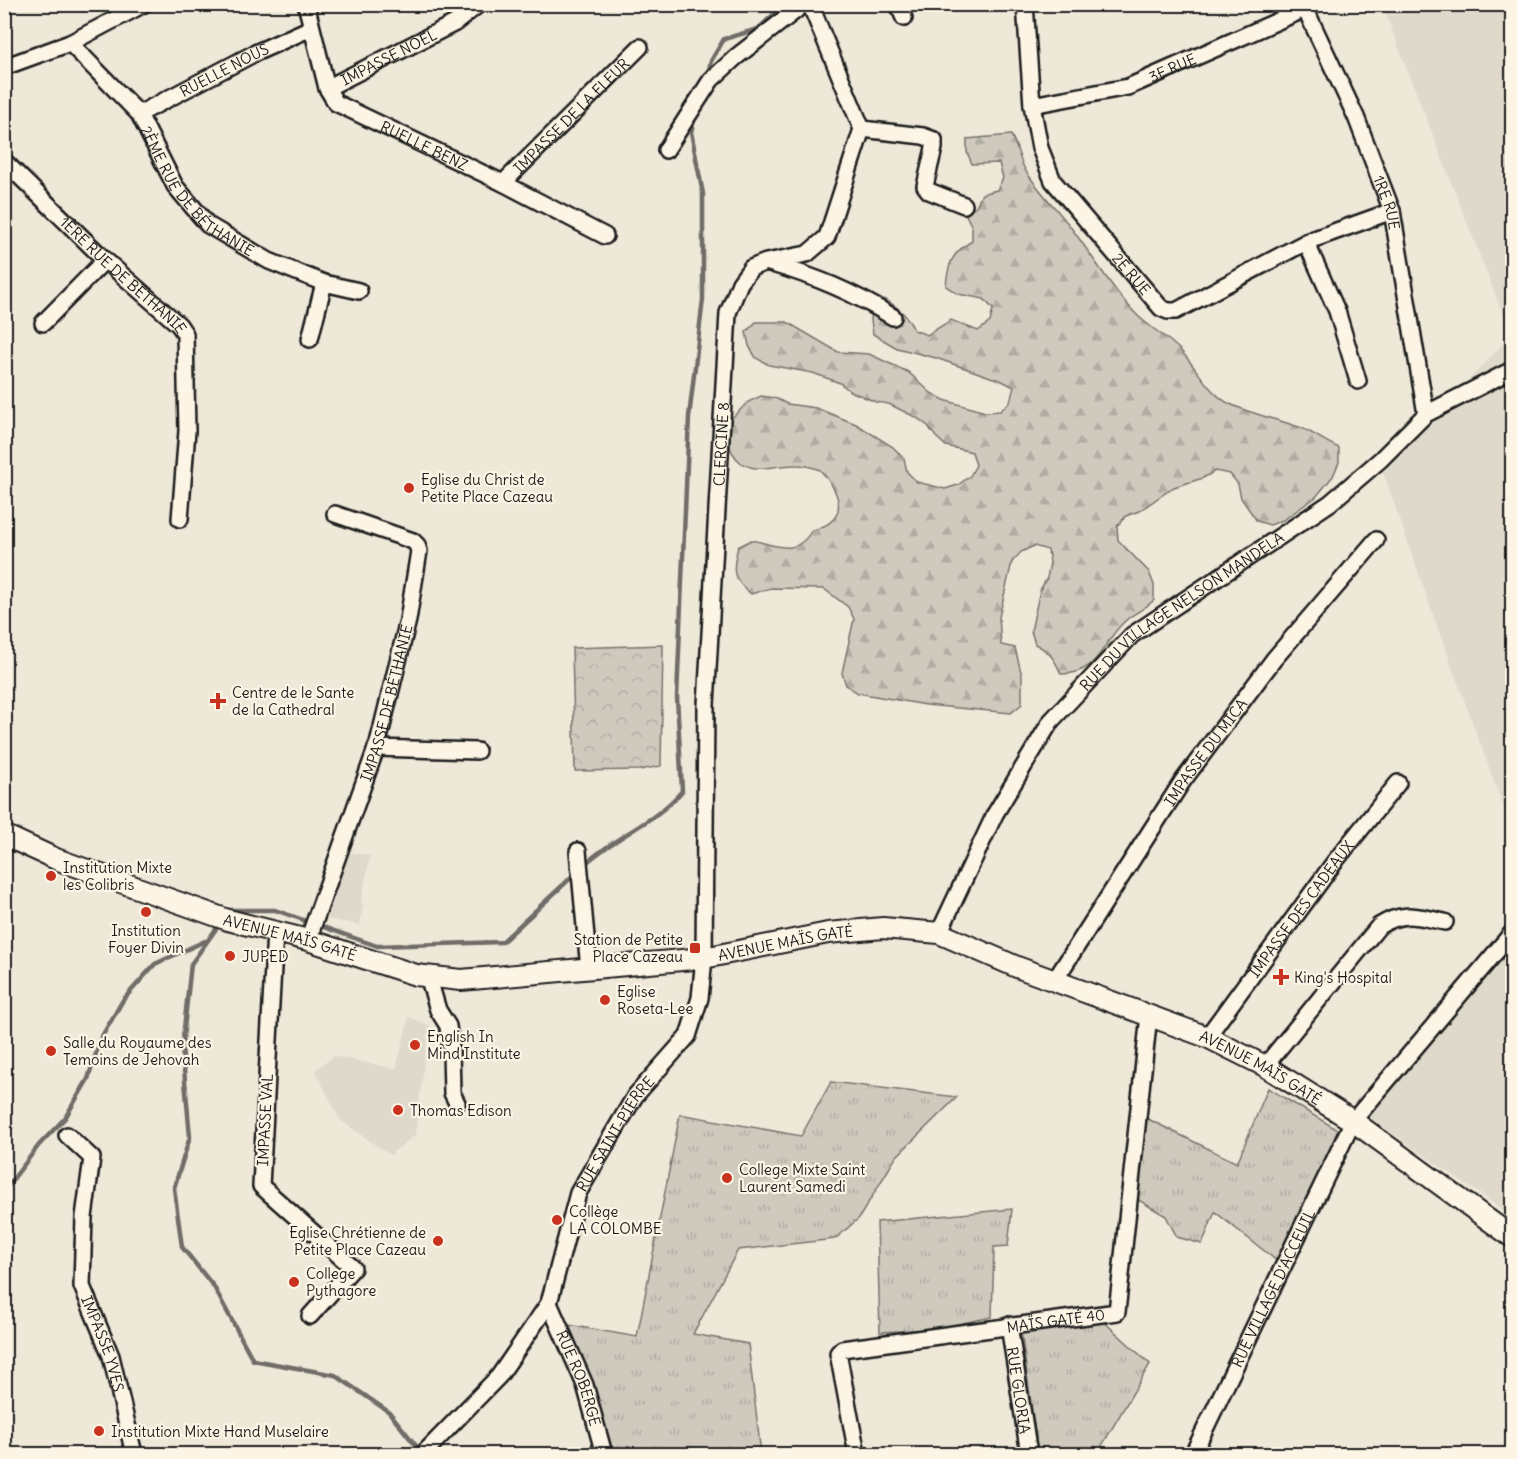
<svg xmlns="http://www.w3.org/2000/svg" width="1517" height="1459" font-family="Delius,sans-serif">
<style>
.built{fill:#ded9cb}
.grass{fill:url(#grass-tufts);stroke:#76736c;stroke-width:1.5}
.forest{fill:url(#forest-firs);stroke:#76736c;stroke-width:1.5}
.park{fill:url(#park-crowns);stroke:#76736c;stroke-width:1.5}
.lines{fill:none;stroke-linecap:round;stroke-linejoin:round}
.stream{stroke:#6f6c67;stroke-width:4.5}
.minor-casing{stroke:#1c1c1c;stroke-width:20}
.tertiary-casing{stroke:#1c1c1c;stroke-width:24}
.minor{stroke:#fcf5e5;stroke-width:15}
.tertiary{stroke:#fcf5e5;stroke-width:20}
.poi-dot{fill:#c8321e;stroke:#fcf5e5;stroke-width:2}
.labels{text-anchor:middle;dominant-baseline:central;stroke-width:4.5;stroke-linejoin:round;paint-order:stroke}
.street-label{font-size:15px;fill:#1c1c1c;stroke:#fcf5e5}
.poi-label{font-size:15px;fill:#1c1c1c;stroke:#fcf5e5;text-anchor:start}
</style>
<defs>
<pattern id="grass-tufts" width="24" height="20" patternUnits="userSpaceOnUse" patternTransform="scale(1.5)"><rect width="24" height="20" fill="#cfcabd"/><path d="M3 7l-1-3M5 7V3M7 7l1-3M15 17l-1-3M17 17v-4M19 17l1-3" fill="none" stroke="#b1ada2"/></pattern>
<pattern id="forest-firs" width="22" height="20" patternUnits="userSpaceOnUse" patternTransform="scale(1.5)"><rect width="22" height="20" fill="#cfcabd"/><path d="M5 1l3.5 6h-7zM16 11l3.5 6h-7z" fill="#b1ada2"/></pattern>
<pattern id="park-crowns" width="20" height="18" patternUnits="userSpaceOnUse" patternTransform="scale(1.5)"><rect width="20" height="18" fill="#cfcabd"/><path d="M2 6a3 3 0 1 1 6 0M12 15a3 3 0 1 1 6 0" fill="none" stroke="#b1ada2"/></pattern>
</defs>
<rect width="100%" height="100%" fill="#eee8d9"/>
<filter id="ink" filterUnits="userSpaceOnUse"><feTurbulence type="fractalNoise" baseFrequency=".0167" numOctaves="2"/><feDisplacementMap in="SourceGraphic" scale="12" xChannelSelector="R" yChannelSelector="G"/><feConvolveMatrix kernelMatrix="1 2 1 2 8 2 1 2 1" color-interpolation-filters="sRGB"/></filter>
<g filter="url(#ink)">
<!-- built -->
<g class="built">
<polygon points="1382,5 1512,5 1512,830 1441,637 1383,472 1511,335"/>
<polygon points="343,851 370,856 361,903 363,904 360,925 327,919 330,897 335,896"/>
<polygon points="1512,923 1512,1216 1358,1110"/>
<polygon points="409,1017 429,1025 415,1135 390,1155 340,1120 315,1070 334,1056 396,1069"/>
</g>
<!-- grass -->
<g class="grass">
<polygon points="831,1082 957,1097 896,1157 859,1218 835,1239 738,1250 693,1334 748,1344 761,1454 719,1454 604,1446 563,1324 637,1337 680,1114 801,1136"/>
<polygon points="1268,1088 1338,1130 1282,1265 1215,1212 1202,1244 1177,1237 1166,1216 1135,1198 1144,1117 1237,1163"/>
<polygon points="1012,1209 1008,1246 994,1247 992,1317 934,1329 880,1332 877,1222"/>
<polygon points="1101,1319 1150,1364 1097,1454 1038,1454 1021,1331"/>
</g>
<!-- forest -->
<path class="forest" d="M1011 135C1018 147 1019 161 1027 173 1041 194 1060 212 1075 233 1095 260 1112 289 1135 313 1149 328 1167 336 1181 351 1196 367 1209 394 1230 404 1251 414 1276 419 1299 427 1313 432 1324 442 1339 448V462L1333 476 1316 497 1283 520 1270 525 1257 521 1241 498 1238 484 1230 474 1215 471 1203 478 1174 487 1139 511 1126 516 1117 526 1118 540 1149 572 1154 585V600C1143 611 1134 612 1124 622 1100 645 1099 674 1061 674 1055 659 1049 651 1035 644L1031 631 1040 590 1047 578 1050 563 1048 550 1034 546 1021 552 1012 562 999 617 1001 645 1015 648 1022 676V704L1011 713 926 705 858 693 846 685 842 673 854 619 848 607 824 589 771 588 751 594C731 578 732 570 738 547L751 540C777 545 796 558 812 530 851 521 841 493 820 470 812 467 804 465 796 465 774 464 747 479 732 452 728 445 728 433 726 424L748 402 761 396 775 398 787 404 816 408 856 424 893 447 904 458 907 472 917 482 945 489 958 485 970 476 976 465 972 452 946 446 936 437 928 426 917 418 889 404 876 402 850 391 840 383 813 373 769 365 756 358 749 346 746 332 756 322H787L838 352 869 354 908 372 931 393 944 400 985 412 1000 411 1010 402 1014 387 1002 381 936 358 897 348 873 334 871 320 872 306 884 299C898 307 907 315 914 330L927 335 951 320 978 331 990 322 993 309 984 299 958 294 946 286C948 263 952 253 972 241V227L966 215 976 206 982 194 997 190 1003 178 999 163 972 164 967 152V139Z"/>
<!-- park -->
<polygon class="park" points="663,645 661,766 640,770 575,771 572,648"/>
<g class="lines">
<!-- stream -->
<g class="stream">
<polyline points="707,77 711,61 724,39 758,29 785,4"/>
<path d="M583 866C613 837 655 823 682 791L677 697 689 417 703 299V194L691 132 695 117"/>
<polyline points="227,913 229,910 275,910 377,946 502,942 577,872"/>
<polyline points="221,922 191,964 182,1047 190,1137 174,1188 182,1247 214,1287 253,1360 335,1375 389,1412 421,1452"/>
<polyline points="4,1191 39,1145 65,1118 88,1079 101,1038 123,1000 155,964 205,941"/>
</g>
<!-- minor casing -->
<g class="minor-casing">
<g id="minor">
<path id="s1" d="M306 4 327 88 336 103 503 183 605 236"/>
<polyline points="898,4 904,18"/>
<path id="s2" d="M1025 4 1032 105 1040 148 1053 181 1161 308 1168 311H1176L1306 242 1392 211"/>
<path id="s3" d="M1303 4 1356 117 1392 211 1426 414"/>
<path id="s4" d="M70 43 139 114 175 186 208 225 269 261 324 283 359 291"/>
<polyline points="4,67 70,43 144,4"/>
<path id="s5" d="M327 88 455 23 479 4"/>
<path id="s6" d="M1032 105 1128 87 1305 9"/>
<path id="s7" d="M139 114 253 54 311 28"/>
<polyline points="862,129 923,136 934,140 934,148 925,186 929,191 964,205"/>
<polyline points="666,150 711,80 736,57 804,4"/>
<path id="s8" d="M4 161 105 260 179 325 185 334 187 431 180 519"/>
<path id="s9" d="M503 183 640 47"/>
<polyline points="1306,242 1337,311 1358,381"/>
<path d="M769 263C816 277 851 291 893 317"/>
<polyline points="43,323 105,260"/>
<polyline points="310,339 324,283"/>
<polyline points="376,748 477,751"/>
<polyline points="578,851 589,969"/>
<polyline points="275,931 261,1186 353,1268 310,1316"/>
<path id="s10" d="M939 933 995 814 1051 721 1132 635 1330 503 1380 460 1426 414 1512 370"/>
<path id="s11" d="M308 940 378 743 408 620 419 551 417 545 413 541 335 514"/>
<polyline points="428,976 438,1010 448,1026 451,1049 452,1093 457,1103"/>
<path id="s12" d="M1055 980 1182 782 1274 659 1376 540"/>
<path id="s13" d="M1207 1037 1336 860 1398 783"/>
<path d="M1265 1066 1379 926C1404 910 1418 917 1445 922"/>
<path id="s14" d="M67 1135 92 1158 84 1217 82 1286 111 1356 134 1454"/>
<path id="s15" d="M549 1303 585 1385 604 1454"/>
<path id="s16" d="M1009 1325 1029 1454"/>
<path id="s17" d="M423 1454 499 1376 549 1303 578 1193 635 1096 688 1036 700 998 704 958 706 705 728 313 740 283 751 268 766 262 807 254 827 237 862 129 810 4"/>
<path id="s18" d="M857 1454 838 1353 842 1349 1117 1312 1149 1015"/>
<path id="s19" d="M1193 1454 1353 1121 1512 933"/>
</g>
</g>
<!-- tertiary casing -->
<g class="tertiary-casing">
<g id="tertiary">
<path id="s20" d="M4 835 56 859 228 920 308 940 416 975 461 980 704 958 828 933 883 928 939 933 1017 967 1207 1037 1265 1066 1353 1121 1512 1237"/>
</g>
</g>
<!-- minor -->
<use href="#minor" class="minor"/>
<!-- tertiary -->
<use href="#tertiary" class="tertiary"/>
</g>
</g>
<!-- markers -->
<g class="poi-dot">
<circle cx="409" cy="488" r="6"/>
<path d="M215 692h6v6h6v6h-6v6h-6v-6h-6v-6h6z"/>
<circle cx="51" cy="876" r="6"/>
<circle cx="146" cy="912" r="6"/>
<rect x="689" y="942" width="12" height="12" rx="3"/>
<circle cx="230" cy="956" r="6"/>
<path d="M1278 968h6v6h6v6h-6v6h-6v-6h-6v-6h6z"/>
<circle cx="605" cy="1000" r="6"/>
<circle cx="415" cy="1045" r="6"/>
<circle cx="51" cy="1051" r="6"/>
<circle cx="398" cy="1110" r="6"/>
<circle cx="727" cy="1178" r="6"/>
<circle cx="557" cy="1220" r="6"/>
<circle cx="438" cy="1241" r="6"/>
<circle cx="294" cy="1282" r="6"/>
<circle cx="99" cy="1431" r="6"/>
</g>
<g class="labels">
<!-- street labels -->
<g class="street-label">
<text stroke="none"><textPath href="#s5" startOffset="69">IMPASSE NOËL</textPath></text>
<text stroke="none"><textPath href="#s6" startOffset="146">3E RUE</textPath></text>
<text stroke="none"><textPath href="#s7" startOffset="96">RUELLE NOUS</textPath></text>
<text stroke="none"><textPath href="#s9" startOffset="96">IMPASSE DE LA FLEUR</textPath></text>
<text stroke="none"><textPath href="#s1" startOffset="202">RUELLE BENZ</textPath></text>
<text stroke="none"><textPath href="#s4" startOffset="198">2ÈME RUE DE BÉTHANIE</textPath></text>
<text stroke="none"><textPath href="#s3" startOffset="216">1RE RUE</textPath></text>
<text stroke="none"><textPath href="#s2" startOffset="302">2E RUE</textPath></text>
<text stroke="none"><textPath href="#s8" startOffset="165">1ÈRE RUE DE BÉTHANIE</textPath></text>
<text stroke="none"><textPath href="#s17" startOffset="1098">CLERCINE 8</textPath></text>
<text stroke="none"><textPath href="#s10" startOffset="412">RUE DU VILLAGE NELSON MANDELA</textPath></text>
<text stroke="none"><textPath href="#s11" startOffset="250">IMPASSE DE BÉTHANIE</textPath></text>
<text stroke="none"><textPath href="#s12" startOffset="273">IMPASSE DU MICA</textPath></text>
<text stroke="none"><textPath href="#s13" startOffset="159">IMPASSE DES CADEAUX</textPath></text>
<text stroke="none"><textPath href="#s20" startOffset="304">AVENUE MAÏS GATÉ</textPath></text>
<text stroke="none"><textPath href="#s20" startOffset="808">AVENUE MAÏS GATÉ</textPath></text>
<text stroke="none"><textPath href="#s20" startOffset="1312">AVENUE MAÏS GATÉ</textPath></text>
<text transform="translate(265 1120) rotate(-87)">IMPASSE VAL</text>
<text stroke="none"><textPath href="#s17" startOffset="381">RUE SAINT-PIERRE</textPath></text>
<text stroke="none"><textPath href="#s19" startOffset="184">RUE VILLAGE D'ACCEUIL</textPath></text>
<text stroke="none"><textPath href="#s18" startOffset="324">MAÏS GATÉ 40</textPath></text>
<text stroke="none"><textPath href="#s14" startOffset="224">IMPASSE YVES</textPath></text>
<text stroke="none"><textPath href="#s15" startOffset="81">RUE ROBERGE</textPath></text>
<text stroke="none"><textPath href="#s16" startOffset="66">RUE GLORIA</textPath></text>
</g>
<!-- poi labels -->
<g class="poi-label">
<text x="421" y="479">Eglise du Christ de<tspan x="421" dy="17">Petite Place Cazeau</tspan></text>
<text x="232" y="692">Centre de le Sante<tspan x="232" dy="17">de la Cathedral</tspan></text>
<text x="63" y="867">Institution Mixte<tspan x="63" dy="17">les Colibris</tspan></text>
<text x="146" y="930" text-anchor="middle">Institution<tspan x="146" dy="17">Foyer Divin</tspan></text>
<text x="683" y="939" text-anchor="end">Station de Petite<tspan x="683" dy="17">Place Cazeau</tspan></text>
<text x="242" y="956">JUPED</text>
<text x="1294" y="977">King's Hospital</text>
<text x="617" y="991">Eglise<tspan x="617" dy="17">Roseta-Lee</tspan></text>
<text x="427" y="1036">English In<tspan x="427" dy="17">Mind Institute</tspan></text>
<text x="63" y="1042">Salle du Royaume des<tspan x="63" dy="17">Temoins de Jehovah</tspan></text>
<text x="410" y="1110">Thomas Edison</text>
<text x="739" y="1169">College Mixte Saint<tspan x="739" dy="17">Laurent Samedi</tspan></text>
<text x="569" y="1211">Collège<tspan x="569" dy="17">LA COLOMBE</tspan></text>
<text x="426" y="1232" text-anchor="end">Eglise Chrétienne de<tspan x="426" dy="17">Petite Place Cazeau</tspan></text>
<text x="306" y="1273">College<tspan x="306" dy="17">Pythagore</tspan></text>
<text x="111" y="1431">Institution Mixte Hand Muselaire</text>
</g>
</g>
<!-- margin -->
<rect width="1517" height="1459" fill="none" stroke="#fcf5e5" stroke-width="24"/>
<rect x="12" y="12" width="1493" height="1435" fill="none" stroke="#1c1c1c" stroke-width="2" filter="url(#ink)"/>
</svg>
